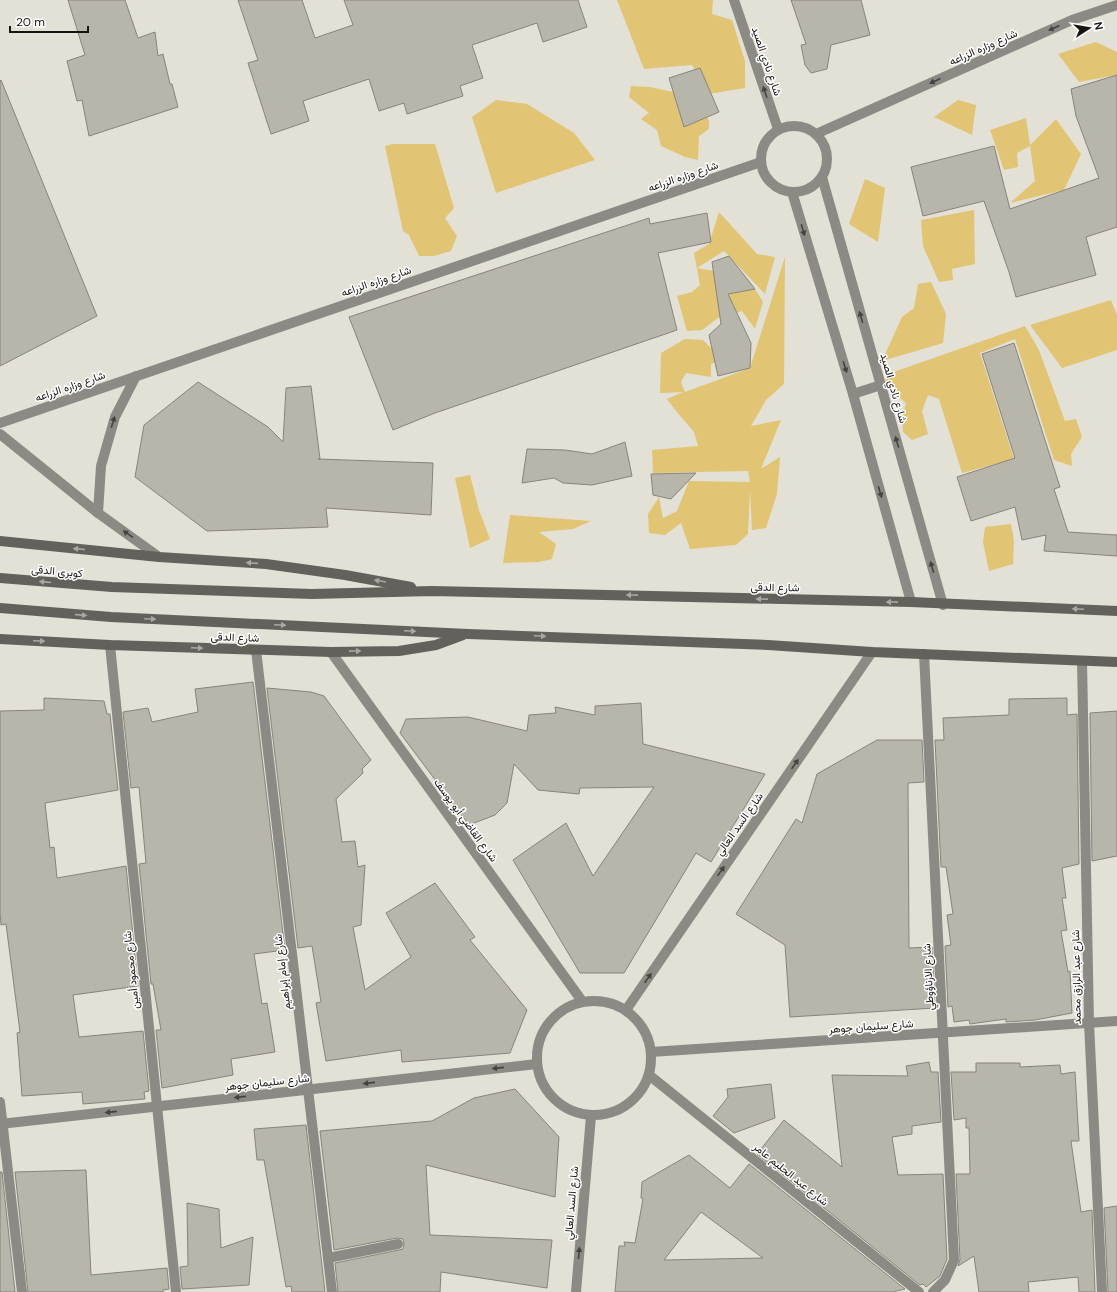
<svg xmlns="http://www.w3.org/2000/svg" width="1117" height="1292" font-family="'DM Sans',Vazirmatn,sans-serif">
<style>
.green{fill:#e1c574}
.building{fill:#b8b5ab;stroke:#87847b;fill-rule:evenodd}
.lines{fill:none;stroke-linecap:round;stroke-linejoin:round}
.street{stroke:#8b8a85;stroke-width:10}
.secondary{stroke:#63615b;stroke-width:10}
.oneway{fill:#45433f}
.oneway2{fill:#a9a8a5}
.labels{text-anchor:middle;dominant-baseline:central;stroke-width:3;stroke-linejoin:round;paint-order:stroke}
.street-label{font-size:11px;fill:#161411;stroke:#fff}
</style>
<rect width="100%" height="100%" fill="#e3e0d5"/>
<!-- green -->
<g class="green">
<polygon points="617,0 713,0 712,14 732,20 745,61 745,88 709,94 692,65 644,69"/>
<polygon points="1096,42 1117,52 1117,75 1079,82 1058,54"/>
<polygon points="631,86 650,87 687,95 703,110 709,121 709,129 699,136 698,160 685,157 661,146 657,130 641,119 649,113 629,97"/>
<polygon points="496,100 527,104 574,133 595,160 496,193 472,117"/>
<polygon points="958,100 976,105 972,135 934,117"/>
<polygon points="1026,118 1030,145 1056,119 1081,154 1064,190 1010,203 1035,181 1030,146 1017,153 1018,167 1004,170 990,130"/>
<polygon points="393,144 435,144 454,208 445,218 457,236 451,251 434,256 419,256 409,235 403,231 385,146"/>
<polygon points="865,179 885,188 878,242 849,224"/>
<polygon points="974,210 975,264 952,269 953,280 939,282 923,246 921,220"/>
<polygon points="719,212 757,254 775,257 765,294 724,251 697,268 714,271 717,296 755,289 763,302 755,329 742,311 718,318 702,330 687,331 677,296 692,292 700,285 694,253 709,244"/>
<polygon points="785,257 784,384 766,400 751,426 781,420 761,469 780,457 777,494 766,528 752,530 750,490 748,534 736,545 690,549 681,523 665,535 649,533 648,514 659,497 663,518 677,511 689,481 750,482 748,471 653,473 652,450 698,446 694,432 676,411 667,399 683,392 660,393 661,353 685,339 703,340 712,349 754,349 711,364 711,377 686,373 681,382 685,392 750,368"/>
<polygon points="931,282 946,314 943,343 882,361 902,317 914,308 918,284"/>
<polygon points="1111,300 1117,315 1117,350 1062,368 1030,325"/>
<polygon points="1025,326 1039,350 1065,421 1076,419 1082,437 1071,454 1072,466 1054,460 1015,339 980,353 1014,459 962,473 939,399 928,395 922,411 928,434 912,440 903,432 902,418 906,403 886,386 885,375"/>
<polygon points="470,475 479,510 490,539 470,548 455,478"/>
<polygon points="510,515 591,521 573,529 539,532 556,544 552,559 539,562 503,563"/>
<polygon points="1011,524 1014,541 1013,564 989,571 983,542 985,527"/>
</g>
<!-- building -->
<g class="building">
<polygon points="68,0 125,0 138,38 155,32 158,56 163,54 170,84 172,84 178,107 89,136 82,100 77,101 67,61 85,55"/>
<polygon points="238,0 302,0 315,38 353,25 344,0 578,0 587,27 543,42 537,23 472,45 483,78 460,86 463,96 407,114 404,103 379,111 369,79 303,101 309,121 271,134 248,63 258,60"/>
<polygon points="791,0 861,0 870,35 831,45 827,69 811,73 805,65 801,45 806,44"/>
<polygon points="700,68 719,112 684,127 669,78"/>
<polygon points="1117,75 1117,227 1086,237 1096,275 1016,297 1009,272 984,201 923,216 911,167 994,146 1010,209 1099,178 1076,116 1071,89"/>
<polygon points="1,80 97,316 0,366 0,81"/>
<polygon points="707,213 711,242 658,253 677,330 435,413 393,430 349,317 649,218 650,224"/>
<polygon points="729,256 755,289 728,294 751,343 750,368 718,376 709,335 721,324 712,262"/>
<polygon points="1014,343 1060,487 1054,489 1068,532 1117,535 1117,556 1044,551 1046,535 1022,540 1015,507 971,521 957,477 1015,458 982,354"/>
<polygon points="198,382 268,427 283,442 286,388 311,386 320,459 318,459 433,463 431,515 326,508 328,527 207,531 135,477 144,425"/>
<polygon points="625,442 632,476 592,485 563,483 554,478 522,483 527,449 565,450 592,454"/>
<polygon points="696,473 671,499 653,495 651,474"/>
<polygon points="253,682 285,950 254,954 262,1004 267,1003 275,1052 231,1059 233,1075 162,1088 156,1030 161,1030 153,984 151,984 139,864 146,863 139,787 131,788 123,712 148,708 152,722 198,712 195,689"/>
<polygon points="267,688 311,692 324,696 371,760 362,769 363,773 336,799 342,842 355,841 358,867 365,865 361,925 353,927 365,990 411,957 386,913 435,883 475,937 470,940 527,1010 510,1053 402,1062 401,1050 326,1061 316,1003 321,1002 312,946 298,948"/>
<polygon points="44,698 104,701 107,714 110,714 118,790 45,803 50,848 54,847 57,878 126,866 138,986 73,995 79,1037 143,1031 149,1091 144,1092 145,1099 83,1104 82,1092 22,1096 17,1033 20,1032 6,924 1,925 0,912 0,711 44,710"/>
<polygon points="1067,698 1067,715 1077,714 1079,864 1062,868 1066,898 1062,898 1067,930 1061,931 1068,972 1070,971 1072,1013 1035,1020 1006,1022 1006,1019 970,1024 969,1020 954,1022 952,1006 948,1007 945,946 951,945 947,915 953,914 946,867 941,867 935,740 944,740 943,718 1009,715 1009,699"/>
<polygon points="641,703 643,744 765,774 711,862 696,853 624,973 580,973 513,860 566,823 593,876 654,787 580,788 579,794 538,790 514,764 507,803 495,815 469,825 400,733 406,719 468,717 527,731 529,715 556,713 555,707 595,715 595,706"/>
<polygon points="1117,711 1117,856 1092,861 1090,713"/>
<polygon points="877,740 922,740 924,782 908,783 909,948 932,947 935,1008 790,1017 785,945 736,914 796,819 802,823 817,774"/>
<polygon points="929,1062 931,1072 938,1072 941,1122 912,1126 912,1134 892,1137 898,1175 943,1174 947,1259 940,1276 926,1287 923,1284 920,1285 757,1154 784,1120 842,1167 832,1075 908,1076 906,1066"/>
<polygon points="976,1063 1020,1063 1020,1067 1060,1065 1061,1074 1075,1072 1079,1141 1071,1141 1081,1212 1092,1210 1095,1292 1079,1292 1078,1277 1028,1282 1029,1292 979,1292 974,1256 958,1266 960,1260 956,1174 970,1174 969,1128 966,1128 966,1118 954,1120 951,1072 976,1072"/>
<polygon points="771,1084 775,1118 734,1133 713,1116 728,1097 727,1089"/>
<polygon points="515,1089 559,1137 555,1197 426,1165 430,1235 552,1240 547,1288 441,1272 440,1292 338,1292 335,1263 399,1250 403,1249 404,1243 403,1239 397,1238 334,1250 320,1131 432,1121 474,1098"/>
<polygon points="306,1125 325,1292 292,1292 291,1286 286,1287 264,1160 257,1160 254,1129"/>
<path d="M689 1155 730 1188 749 1164 905 1289 893 1292H615L619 1246H625L624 1242 635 1243 643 1199 641 1198 642 1182ZM701 1212 763 1258 664 1260Z"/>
<polygon points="86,1170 91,1275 167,1268 169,1289 163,1290 163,1292 28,1292 15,1172"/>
<polygon points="0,1172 2,1172 15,1292 0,1292"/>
<polygon points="187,1203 219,1209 221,1248 253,1237 249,1285 182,1289 180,1267 188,1266"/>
<polygon points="1117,1206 1117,1292 1108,1292 1104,1208"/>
</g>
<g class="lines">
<!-- street -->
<g class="street">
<polyline points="734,0 778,129"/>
<circle cx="794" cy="159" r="33"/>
<polyline points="816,134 1072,20 1117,5"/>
<polyline points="822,177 943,605"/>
<polyline points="792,192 853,394 911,602"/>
<polyline points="136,376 115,417 101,466 98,513 159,557"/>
<polyline points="853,394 881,385"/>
<polyline points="0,423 761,162"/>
<polyline points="0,434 98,513"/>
<polyline points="110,645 176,1292"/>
<polyline points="256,650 332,1292"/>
<polyline points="331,652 582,1001"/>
<polyline points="924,654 954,1260 945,1280 933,1292"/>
<polyline points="1082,661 1089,1023 1102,1292"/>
<circle cx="594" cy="1058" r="57"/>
<polyline points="626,1010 872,652"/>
<polyline points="651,1052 1117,1021"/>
<polyline points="649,1075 919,1292"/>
<polyline points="0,1102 22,1292"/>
<polyline points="0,1124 537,1064"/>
<polyline points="328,1258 398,1244"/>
<polyline points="576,1292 591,1116"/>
</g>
<!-- secondary -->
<g class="secondary">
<polyline points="0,541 159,557 266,564 345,575 411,587"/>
<polyline points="0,578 112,587 312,594 432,591 911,602 1117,611"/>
<polyline points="0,608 111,617 468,634 768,645 872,652 1117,662"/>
<polyline points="0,639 110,645 331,652 399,651 436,645 463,635"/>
</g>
</g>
<!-- one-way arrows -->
<defs><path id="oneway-solid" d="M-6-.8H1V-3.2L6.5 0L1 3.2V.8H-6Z"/></defs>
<g class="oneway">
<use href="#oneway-solid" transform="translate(1054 28) rotate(156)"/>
<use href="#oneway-solid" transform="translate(935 81) rotate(156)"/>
<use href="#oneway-solid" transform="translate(765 92) rotate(-109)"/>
<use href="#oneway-solid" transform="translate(803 230) rotate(73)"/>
<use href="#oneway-solid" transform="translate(861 317) rotate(-106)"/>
<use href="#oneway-solid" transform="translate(845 367) rotate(73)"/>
<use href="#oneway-solid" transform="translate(113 422) rotate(-73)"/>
<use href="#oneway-solid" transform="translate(897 442) rotate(-106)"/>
<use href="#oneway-solid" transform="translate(880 492) rotate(74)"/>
<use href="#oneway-solid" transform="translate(128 534) rotate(-145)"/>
<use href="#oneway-solid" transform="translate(932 567) rotate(-106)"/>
<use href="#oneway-solid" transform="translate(795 764) rotate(-55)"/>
<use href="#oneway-solid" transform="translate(721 871) rotate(-55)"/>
<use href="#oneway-solid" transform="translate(648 978) rotate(-55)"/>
<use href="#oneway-solid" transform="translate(498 1068) rotate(174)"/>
<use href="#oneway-solid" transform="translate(369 1083) rotate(174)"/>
<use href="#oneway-solid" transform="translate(240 1097) rotate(174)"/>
<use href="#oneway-solid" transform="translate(111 1112) rotate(174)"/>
<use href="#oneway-solid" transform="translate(579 1253) rotate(-85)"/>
</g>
<g class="oneway2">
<use href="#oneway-solid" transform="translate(79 549) rotate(-175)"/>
<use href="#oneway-solid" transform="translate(252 563) rotate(-176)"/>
<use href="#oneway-solid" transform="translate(380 581) rotate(-170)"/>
<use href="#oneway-solid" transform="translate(45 582) rotate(-175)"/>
<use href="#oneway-solid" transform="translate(632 595) rotate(-179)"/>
<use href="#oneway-solid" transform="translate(762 599) rotate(-179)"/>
<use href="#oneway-solid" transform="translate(892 602) rotate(-179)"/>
<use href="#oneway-solid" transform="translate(1078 609) rotate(-178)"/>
<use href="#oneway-solid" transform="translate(81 615) rotate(5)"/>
<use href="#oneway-solid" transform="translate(150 619) rotate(3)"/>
<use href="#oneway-solid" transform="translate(280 625) rotate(3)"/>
<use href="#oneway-solid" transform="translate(410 631) rotate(3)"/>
<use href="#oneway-solid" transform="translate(540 636) rotate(2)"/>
<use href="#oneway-solid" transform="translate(39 641) rotate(3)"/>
<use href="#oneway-solid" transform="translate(197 648) rotate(2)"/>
<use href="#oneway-solid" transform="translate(355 651) rotate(-1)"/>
</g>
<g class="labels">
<!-- street labels -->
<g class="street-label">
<text transform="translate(983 47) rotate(-24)">شارع وزاره الزراعه</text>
<text transform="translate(767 61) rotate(71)">شارع نادي الصيد</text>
<text transform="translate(683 176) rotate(-19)">شارع وزاره الزراعه</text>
<text transform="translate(376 281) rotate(-19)">شارع وزاره الزراعه</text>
<text transform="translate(70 386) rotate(-19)">شارع وزاره الزراعه</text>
<text transform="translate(894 388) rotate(74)">شارع نادي الصيد</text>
<text transform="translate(57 571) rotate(5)">كوبرى الدقى</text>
<text transform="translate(775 587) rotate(1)">شارع الدقى</text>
<text transform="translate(235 637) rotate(2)">شارع الدقى</text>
<text transform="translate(466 820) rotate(54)">شارع القاضي أبو يوسف</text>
<text transform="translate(739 824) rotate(-55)">شارع السد العالي</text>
<text transform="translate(131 970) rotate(-96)">شارع محمود أمين</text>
<text transform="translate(282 972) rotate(-97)">شارع إمام إبراهيم</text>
<text transform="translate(928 977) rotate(-93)">شارع الارناؤوطي</text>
<text transform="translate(1076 977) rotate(-91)">شارع عبد الرازق محمد</text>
<text transform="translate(871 1026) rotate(-4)">شارع سليمان جوهر</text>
<text transform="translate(267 1082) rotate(-6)">شارع سليمان جوهر</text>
<text transform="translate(791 1174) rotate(39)">شارع عبد الحليم عامر</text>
<text transform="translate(571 1203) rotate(-85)">شارع السد العالي</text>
</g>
</g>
<!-- north arrow -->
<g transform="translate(1089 28) rotate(78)" stroke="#ffffff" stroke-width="3" paint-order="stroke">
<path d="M0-3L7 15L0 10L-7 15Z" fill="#161411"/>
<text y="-6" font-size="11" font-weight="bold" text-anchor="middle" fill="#161411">N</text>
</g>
<!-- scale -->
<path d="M10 26v6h78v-6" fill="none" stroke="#161411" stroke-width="2"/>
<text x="16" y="26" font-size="12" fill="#161411" stroke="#ffffff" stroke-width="3" paint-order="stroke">20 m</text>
</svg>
